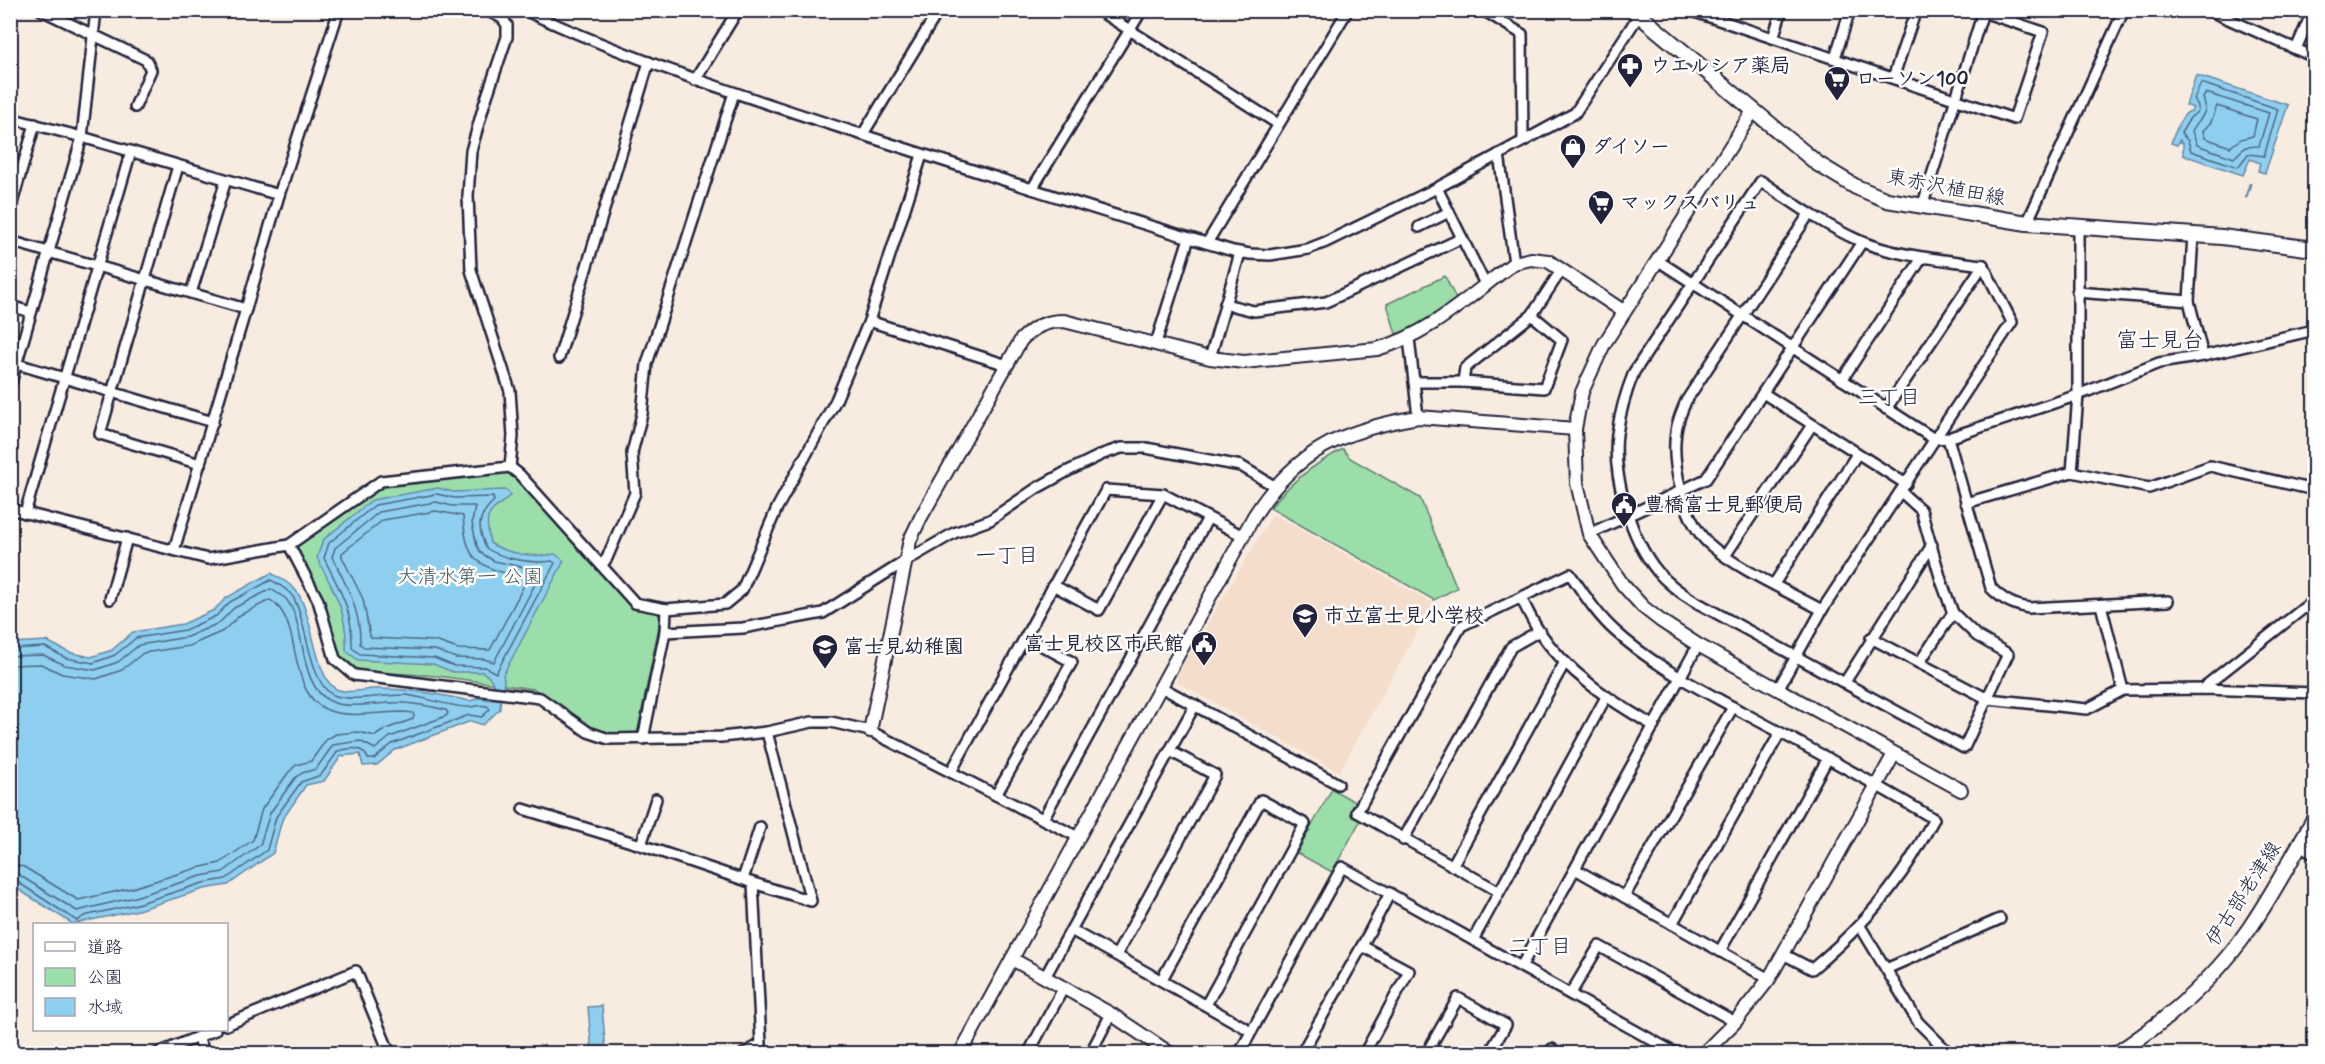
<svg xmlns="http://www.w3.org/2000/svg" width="2325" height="1064" font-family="Mynerve,'Klee One',sans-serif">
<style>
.built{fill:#f4ddcb}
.park{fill:#9cdea9;stroke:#5f8072;stroke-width:1.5}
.water{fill:#8ecfef;stroke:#638aa7;stroke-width:1.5}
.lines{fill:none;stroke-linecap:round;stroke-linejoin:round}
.shore{stroke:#4d6783;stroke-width:1.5}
.stream{stroke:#638aa7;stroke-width:3}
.minor-casing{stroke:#22223b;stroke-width:14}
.tertiary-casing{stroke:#22223b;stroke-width:16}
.secondary-casing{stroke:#22223b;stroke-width:18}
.minor{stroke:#fff;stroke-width:9}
.tertiary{stroke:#fff;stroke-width:12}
.secondary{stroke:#fff;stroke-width:14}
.labels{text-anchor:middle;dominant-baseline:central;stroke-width:5;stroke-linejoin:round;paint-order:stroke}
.poi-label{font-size:20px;font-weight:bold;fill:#22223b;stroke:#fff;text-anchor:start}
.street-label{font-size:20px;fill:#22223b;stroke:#fff}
.park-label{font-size:20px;fill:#475a5c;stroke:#fff}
.neighbourhood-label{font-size:21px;fill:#22223b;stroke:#fff}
.quarter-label{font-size:22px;fill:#22223b;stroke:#fff}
</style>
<rect width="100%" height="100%" fill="#f8ebe0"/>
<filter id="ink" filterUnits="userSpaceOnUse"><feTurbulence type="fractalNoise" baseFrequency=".0167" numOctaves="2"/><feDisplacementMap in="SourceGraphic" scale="12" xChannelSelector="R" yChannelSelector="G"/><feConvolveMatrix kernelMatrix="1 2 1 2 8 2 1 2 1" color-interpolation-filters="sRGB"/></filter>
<g filter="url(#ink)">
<!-- built -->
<polygon class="built" points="1273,514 1433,603 1339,772 1177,682 1176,676"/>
<!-- park -->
<g class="park">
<polygon points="1445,276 1456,299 1424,324 1396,334 1387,304"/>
<path d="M1343 449 1350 458 1420 498 1457 588 1434 600 1270 508C1290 482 1314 464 1343 449Z"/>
<polygon points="509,471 519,477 633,609 655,612 661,616 637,734 612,734 595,729 534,689 438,676 360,671 338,654 324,603 297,547 382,483"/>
<polygon points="1332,789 1357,803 1351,816 1360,821 1332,872 1297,853"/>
</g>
<!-- water -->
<g class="water">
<path d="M2196 75 2288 105 2265 173 2258 171 2260 163 2250 159 2243 175 2183 155V143L2180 142V139L2177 145 2171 143C2175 133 2181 113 2191 111L2193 108 2186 105Z"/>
<path d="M438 488 453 492 506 490 511 495C487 515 484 512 490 543 507 554 536 558 555 554L564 561 503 675C507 686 499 697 500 709L483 725 471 721 395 750 377 765 363 766 360 754 341 756 324 781 306 785 282 820 273 853 228 885 204 889 138 910 73 924 11 885 10 643 47 641 68 652 91 657 112 650 133 632 183 624 214 610 226 598 271 573C279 578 292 584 297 592 313 614 315 678 336 689 347 694 362 690 373 689 406 688 438 694 470 701L478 698 491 700 495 688 491 679 483 672H453L433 664 358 660 346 651C348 613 334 591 317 558L323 540 372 500Z"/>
<polygon points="602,1006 606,1053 592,1053 588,1007"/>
</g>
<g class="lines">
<!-- shore -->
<g class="shore">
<polygon points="2201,83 2278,109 2264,156 2248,154 2238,167 2191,151 2188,141 2181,133 2190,118 2198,111 2198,106 2194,99"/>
<path d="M2206 93 2269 113 2259 146 2245 147 2234 158 2197 145 2192 131C2198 118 2210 115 2203 98Z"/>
<polygon points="2217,106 2257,119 2253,136 2241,139 2230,147 2205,138 2203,131 2211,122"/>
<path d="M437 494 454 498 493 497 494 501C477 516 477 527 486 548 502 559 532 564 552 561L555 563 496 673 485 667 454 666 434 658 360 654 352 648C353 609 340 591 324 558L329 543 375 505Z"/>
<path d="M436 502 452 506H475L472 523 477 546 481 553 494 561 542 571 494 662 484 659 456 658 435 650 364 647 360 644C361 611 347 586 332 557L335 548 379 512Z"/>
<path d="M436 511 463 516C466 550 470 564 505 573 513 575 522 575 528 578L490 650 458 649 435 641 372 638 370 636 363 599 342 557V553L383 520Z"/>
<path d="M10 649 45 647 66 658 93 663 115 655 136 638 185 630 216 616 230 602 271 580C278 584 289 590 293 597 307 619 309 688 336 696 358 702 384 694 406 695 425 697 453 708 469 707 476 707 480 704 487 706L490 709 482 717 469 715 392 744 374 759H368C363 745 351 748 338 751L321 775 301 782 276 817 267 850 226 879 203 883 137 904 84 916 77 921 16 881 10 880"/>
<path d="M10 656 43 655 65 665 95 670 118 662 139 645 187 637 219 623 234 608 271 589C275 592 282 595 286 599 308 625 296 686 332 702 350 710 384 701 405 703 418 704 433 707 446 710L448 713 446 716 390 737 375 749 360 741 333 745 316 769 302 773 295 778 270 813 260 845 223 872 201 876 135 897 77 911 19 875 10 873"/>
<path d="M10 665 41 664 62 674 96 679 122 670 143 653 189 646 223 631 240 615 270 600C305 620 284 695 330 711 350 718 383 712 404 712L413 713 414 716 413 719 386 729 375 736 358 732 336 734 326 740 311 761 296 765 288 773 262 809 253 840 220 863 197 868 132 888 78 900 24 867 10 864"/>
</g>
<!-- stream -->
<polyline class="stream" points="2246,197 2250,184"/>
<!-- minor casing -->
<g class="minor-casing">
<g id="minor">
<polyline points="41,10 146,60 151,70 135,107"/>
<polyline points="486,10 502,18 507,25 507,37 484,105 471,151 468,196 471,270 510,391 513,436 510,467"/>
<path d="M524 10C633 61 746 97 860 134 984 174 1108 214 1233 251L1250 254 1270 255 1308 249 1326 242 1437 188 1575 113 1639 15"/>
<polyline points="1098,10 1278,124"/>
<polyline points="1483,10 1522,34 1523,141"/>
<polyline points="1689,10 2014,119 2043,32 1977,10"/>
<polyline points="2208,10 2314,57"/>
<polyline points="1773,38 1782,10"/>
<polyline points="2296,49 2313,10"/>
<polyline points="1835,58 1850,10"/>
<polyline points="1893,78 1916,10"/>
<polyline points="695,80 738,10"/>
<polyline points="10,118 82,137 279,195"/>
<polyline points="863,134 939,10"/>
<polyline points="1499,154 1514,263"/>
<polyline points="178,166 100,434 200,464"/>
<polyline points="1437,188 1485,284"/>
<polyline points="1032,189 1142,10"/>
<polyline points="1922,207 1983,12"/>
<polyline points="10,210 35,124"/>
<path d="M1809 214 1686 401C1682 411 1677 421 1676 432 1671 463 1684 520 1708 543 1735 568 1789 592 1822 610"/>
<polyline points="2027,223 2124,10"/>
<polyline points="1419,227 1449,212"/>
<polyline points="10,241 246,309 279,195 339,10"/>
<polyline points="1207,243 1348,10"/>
<polyline points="1657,260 1934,439 1948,438 2078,395 2159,363 2203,356 2314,330"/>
<polyline points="2077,292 2189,301 2203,356"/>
<polyline points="191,293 226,180"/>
<polyline points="2189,301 2193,235"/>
<polyline points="1225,304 1254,311 1326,302 1462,238"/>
<polyline points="10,306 31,312"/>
<polyline points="869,321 1007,365"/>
<polyline points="1409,338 1418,417"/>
<polyline points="1156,343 1189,238"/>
<polyline points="559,358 649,62"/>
<polyline points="1210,358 1240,253"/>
<polyline points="17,364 213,422"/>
<polyline points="1842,380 1922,258"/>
<polyline points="1414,382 1463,382 1544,388 1562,340 1532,315 1562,269"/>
<polyline points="1463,382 1465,368 1532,315"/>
<polyline points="10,386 82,137 96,10"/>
<polyline points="1763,393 1906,484"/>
<polyline points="1886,409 1983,265"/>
<path d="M1948 438 1991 588C2003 600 2013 605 2029 608L2168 601"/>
<polyline points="2072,472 2078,395 2078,228"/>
<path d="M1901 492 1921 510 1941 580 1953 613 1977 636 2008 654 1964 748 1694 601C1681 593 1668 584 1658 572 1631 540 1612 476 1617 434 1620 412 1626 392 1634 372L1761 181C1793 203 1824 225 1860 241 1895 256 1945 260 1983 265"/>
<polyline points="1966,503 2072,472 2149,488 2210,466 2310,489 2314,483"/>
<polyline points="10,509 208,559 289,545 381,481 510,467 520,475 635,603 666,609 725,604 742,590 777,508 836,400 869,321 922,155"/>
<polyline points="25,513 131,151"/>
<polyline points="1589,534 1706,479 1862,242"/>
<polyline points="289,545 318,600 335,659 354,675 540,698 588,732 609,739 721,737 767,732 812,722 831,722 870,731 1078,837"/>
<polyline points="174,550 246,309"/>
<polyline points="1725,556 1812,425"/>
<polyline points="602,565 607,558 635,493 632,453 642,414 647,364 734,93"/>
<polyline points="1774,584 1857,454"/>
<polyline points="1053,585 1099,610 1163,494"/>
<path d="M1521 598C1527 609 1532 621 1539 631 1567 673 1611 701 1654 726"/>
<polyline points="110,599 127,538"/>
<polyline points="2101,605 2123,690"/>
<polyline points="665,632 743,628 823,613 904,562 954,533 990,520 1037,488 1066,472 1103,454 1121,448 1146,448 1241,466 1274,486"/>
<polyline points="1871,638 1988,699 2087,709 2123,690 2204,689 2314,693"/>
<polyline points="1919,663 1953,613"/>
<polyline points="1845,682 1932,545"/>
<polyline points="1161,687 1338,784"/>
<polyline points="1778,689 1822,610 2012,322 1983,265"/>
<polyline points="2204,689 2209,683 2314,600"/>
<polyline points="643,739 665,632 666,609"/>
<polyline points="951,772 1106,490 1163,494 1243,536"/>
<polyline points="996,795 1072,662 1026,637"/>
<polyline points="523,809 641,845 753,883"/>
<polyline points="1043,819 1208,518"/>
<polyline points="1403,840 1511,647 1539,631"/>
<polyline points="2300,844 2314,855"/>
<polyline points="641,845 656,799"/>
<polyline points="1452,866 1565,662"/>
<polyline points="1575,869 1769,979"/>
<polyline points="743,879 760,827"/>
<path d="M1498 891 1357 812 1461 626 1570 574C1584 594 1597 615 1615 631 1652 665 1699 688 1742 712 1807 747 1872 781 1934 819 1923 838 1912 860 1898 878 1874 913 1844 942 1812 969L1783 954"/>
<polyline points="1624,897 1733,707"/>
<polyline points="1672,924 1780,733"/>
<polyline points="1860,926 1918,1022 1950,1054"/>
<polyline points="1071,930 1251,1031"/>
<polyline points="1473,940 1606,697"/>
<polyline points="1362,946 1390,893"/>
<polyline points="1720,951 1828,758"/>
<polyline points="1117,954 1215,775 1170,751"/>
<polyline points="1522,965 1698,645"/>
<polyline points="1886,969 2000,919"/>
<polyline points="1045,977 1195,705"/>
<polyline points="1162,979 1261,800 1305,824 1206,1005"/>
<polyline points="1571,993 1599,946 1735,1022"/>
<polyline points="226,1025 356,971 390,1054"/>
<polyline points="198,1037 205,1054"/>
<polyline points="156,1054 215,1030"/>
<polyline points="743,1054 761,1044 753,883 811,901 767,732"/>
<polyline points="1028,1054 1064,987"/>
<polyline points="1090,1054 1111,1014"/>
<polyline points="1239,1054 1342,867 1677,1054"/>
<polyline points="1301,1054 1362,946 1409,971 1364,1054"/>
<polyline points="1426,1054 1458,998 1506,1025 1489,1054"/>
<polyline points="1550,1054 1552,1049 1560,1054"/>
</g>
</g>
<!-- tertiary casing -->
<g class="tertiary-casing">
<g id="tertiary">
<polyline points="1753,111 1604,344 1582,392 1575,429 1577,483 1589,534 1623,585 1643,607 1661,621 1698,645 1961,790"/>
<path d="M870 731 910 540 921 517 1021 340C1034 327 1045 321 1064 321L1210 358 1244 362 1377 349C1431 334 1470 295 1514 263L1531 259 1548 261 1623 311"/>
<polyline points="1012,959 1111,1014 1171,1054"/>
<path d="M960 1054 1254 516C1296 450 1343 430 1418 417L1575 429"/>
<polyline points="1703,1054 1735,1022 1769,979 1894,754"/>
</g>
</g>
<!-- secondary casing -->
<g class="secondary-casing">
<g id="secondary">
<polyline points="1633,10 1818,164 1856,187 1887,200 2027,223 2222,237 2314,249"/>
<path d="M2116 1054C2168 1020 2214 980 2249 929 2273 894 2293 856 2314 819"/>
</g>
</g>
<!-- minor -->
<use href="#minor" class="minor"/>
<!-- tertiary -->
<use href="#tertiary" class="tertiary"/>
<!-- secondary -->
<use href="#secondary" class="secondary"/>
</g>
</g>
<!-- icons -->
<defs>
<g id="pharmacy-pin" transform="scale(1.35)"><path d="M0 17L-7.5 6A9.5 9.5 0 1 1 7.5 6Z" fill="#22223b" stroke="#fff"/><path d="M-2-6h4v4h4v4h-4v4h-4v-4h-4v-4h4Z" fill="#fff"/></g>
<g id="supermarket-pin" transform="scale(1.35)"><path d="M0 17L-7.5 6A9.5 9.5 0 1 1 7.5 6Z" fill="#22223b" stroke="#fff"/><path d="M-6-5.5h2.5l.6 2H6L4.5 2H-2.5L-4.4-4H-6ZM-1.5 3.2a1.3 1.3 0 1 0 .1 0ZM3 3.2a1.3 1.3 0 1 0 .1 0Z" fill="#fff"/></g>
<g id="shop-pin" transform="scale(1.35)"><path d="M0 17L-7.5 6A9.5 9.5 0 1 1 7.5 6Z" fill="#22223b" stroke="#fff"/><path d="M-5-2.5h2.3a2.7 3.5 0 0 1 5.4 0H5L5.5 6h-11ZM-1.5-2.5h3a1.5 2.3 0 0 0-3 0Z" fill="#fff"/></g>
<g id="civic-pin" transform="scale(1.35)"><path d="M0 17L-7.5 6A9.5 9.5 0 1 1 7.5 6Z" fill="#22223b" stroke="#fff"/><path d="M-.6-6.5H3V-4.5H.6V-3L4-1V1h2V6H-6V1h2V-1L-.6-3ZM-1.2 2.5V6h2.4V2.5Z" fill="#fff"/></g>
<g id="school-pin" transform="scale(1.35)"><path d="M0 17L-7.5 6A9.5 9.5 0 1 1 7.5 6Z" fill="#22223b" stroke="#fff"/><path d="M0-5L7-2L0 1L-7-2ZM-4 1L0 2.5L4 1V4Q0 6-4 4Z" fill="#fff"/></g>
</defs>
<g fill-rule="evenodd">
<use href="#pharmacy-pin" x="1630" y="66"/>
<use href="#supermarket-pin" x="1837" y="79"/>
<use href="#shop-pin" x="1573" y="147"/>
<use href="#supermarket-pin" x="1601" y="203"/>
<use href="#civic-pin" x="1624" y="505"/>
<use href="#school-pin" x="1305" y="616"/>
<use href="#civic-pin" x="1204" y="644"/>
<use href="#school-pin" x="825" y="647"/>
</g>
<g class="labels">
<!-- poi labels -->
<g class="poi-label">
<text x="1650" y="66">ウエルシア薬局</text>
<text x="1856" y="79">ローソン100</text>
<text x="1592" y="147">ダイソー</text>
<text x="1620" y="203">マックスバリュ</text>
<text x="1644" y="505">豊橋富士見郵便局</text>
<text x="1324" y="616">市立富士見小学校</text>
<text x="1184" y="644" text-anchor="end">富士見校区市民館</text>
<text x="844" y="647">富士見幼稚園</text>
</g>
<!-- street labels -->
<g class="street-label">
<text transform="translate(1946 188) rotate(11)">東赤沢植田線</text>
<text transform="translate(2244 894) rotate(-57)">伊古部老津線</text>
</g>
<!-- park labels -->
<g class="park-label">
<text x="470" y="577">大清水第一 公園</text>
</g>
<!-- neighbourhood labels -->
<g class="neighbourhood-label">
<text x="1889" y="398">三丁目</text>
<text x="1007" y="556">一丁目</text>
<text x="1540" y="947">二丁目</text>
</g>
<!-- quarter labels -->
<g class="quarter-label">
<text x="2160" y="341">富士見台</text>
</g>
</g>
<!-- margin -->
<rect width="2325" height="1064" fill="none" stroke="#fff" stroke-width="36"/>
<rect x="18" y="18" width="2289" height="1028" fill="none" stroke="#22223b" stroke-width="2" filter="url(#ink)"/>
<!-- legend -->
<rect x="33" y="923" width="195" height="108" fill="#ffffff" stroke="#a7a7b1" stroke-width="1.5"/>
<rect x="45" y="942" width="30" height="9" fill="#ffffff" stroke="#a7a7b1" stroke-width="1.5"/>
<text x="87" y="953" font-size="18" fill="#22223b">道路</text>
<rect x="45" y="968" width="30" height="18" fill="#9cdea9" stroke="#a7a7b1" stroke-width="1.5"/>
<text x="87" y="983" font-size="18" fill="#22223b">公園</text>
<rect x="45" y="998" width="30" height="18" fill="#8ecfef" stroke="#a7a7b1" stroke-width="1.5"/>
<text x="87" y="1013" font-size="18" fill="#22223b">水域</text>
</svg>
